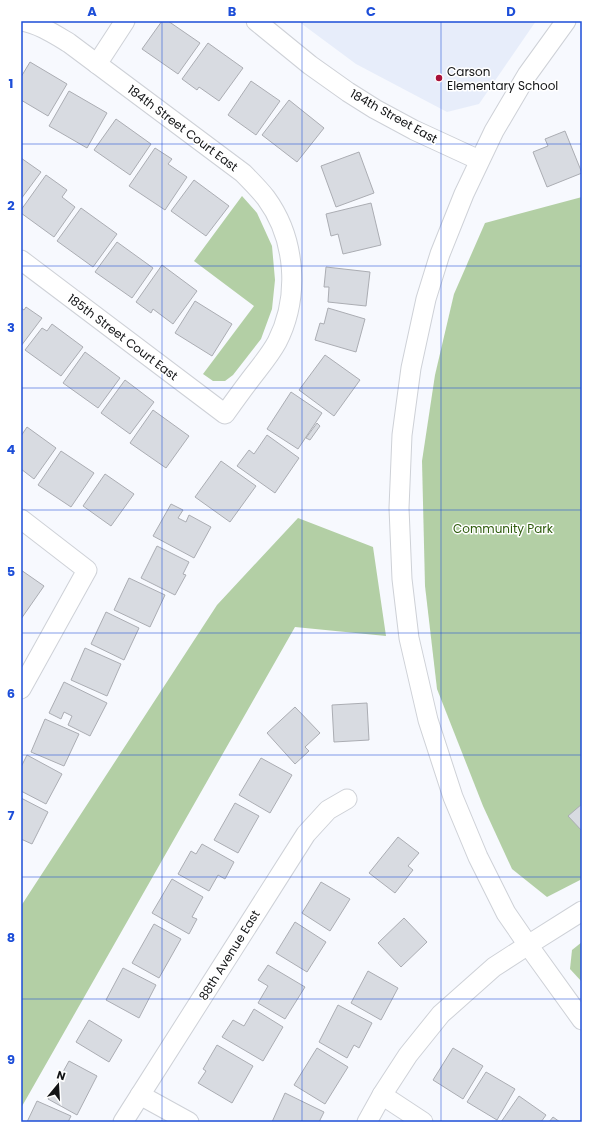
<svg xmlns="http://www.w3.org/2000/svg" width="603" height="1143" font-family="Poppins,sans-serif">
<style>
.built{fill:#e7edfa}
.green{fill:#b3cfa5}
.building{fill:#d8dbe1;stroke:#abadb3}
.lines{fill:none;stroke-linecap:round;stroke-linejoin:round}
.minor-casing{stroke:#ced1d7;stroke-width:21}
.minor{stroke:#fff;stroke-width:19}
.grid{fill:none;stroke:#1d4ed8;stroke-width:1;stroke-opacity:0.55}
.poi-dot{fill:#a91138;stroke:#fff;stroke-width:1.5}
.labels{text-anchor:middle;dominant-baseline:central;stroke-width:3;stroke-linejoin:round;paint-order:stroke}
.poi-label{font-size:12px;fill:#131416;stroke:#fff;text-anchor:start}
.street-label{font-size:12px;fill:#131416;stroke:#fff}
.park-label{font-size:12px;fill:#2e5c0d;stroke:#fff}
.neatline{fill:none;stroke:#1d4ed8;stroke-width:1.5}
.grid-label{font-size:13px;text-anchor:middle;font-weight:bold;fill:#1d4ed8}
</style>
<rect width="100%" height="100%" fill="#f7f9fe"/>
<!-- built -->
<polygon class="built" points="298,21 536,21 479,104 447,112 356,64"/>
<!-- green -->
<g class="green">
<polygon points="242,196 257,213 272,246 275,280 272,309 261,339 233,375 225,381 213,381 203,374 254,306 194,261"/>
<polygon points="582,197 582,879 547,897 512,869 483,806 437,689 425,586 422,461 435,375 454,294 485,223"/>
<polygon points="298,518 373,547 386,636 295,627 21,1108 21,906 217,605"/>
<polygon points="582,942 582,982 570,969 572,950"/>
</g>
<!-- building -->
<g class="building">
<polygon points="162,21 168,21 200,43 178,74 142,49"/>
<polygon points="208,43 243,68 219,101 199,87 197,90 182,79"/>
<polygon points="30,62 67,84 48,116 21,100 21,77"/>
<polygon points="251,81 280,101 256,135 228,115"/>
<polygon points="69,91 107,113 87,148 49,126"/>
<polygon points="289,100 324,128 297,162 262,135"/>
<polygon points="116,119 151,144 130,175 94,150"/>
<polygon points="565,131 582,173 547,187 533,152 548,146 545,139"/>
<polygon points="155,148 172,159 168,164 187,177 165,210 129,186"/>
<polygon points="359,152 374,193 336,207 321,166"/>
<polygon points="21,158 41,172 21,199"/>
<polygon points="46,175 67,190 62,197 75,207 54,237 21,213 21,210"/>
<polygon points="194,180 229,206 206,236 171,211"/>
<polygon points="371,203 381,245 343,254 338,234 331,236 326,214"/>
<polygon points="81,208 117,234 93,267 57,241"/>
<polygon points="117,242 153,268 132,298 95,272"/>
<polygon points="162,265 197,291 173,324 153,309 151,313 136,302"/>
<polygon points="326,267 370,272 366,306 328,302 329,287 324,287"/>
<polygon points="195,301 232,324 212,356 175,333"/>
<polygon points="26,307 42,318 21,346 21,308 24,310"/>
<polygon points="328,308 365,319 356,352 315,340 320,323 324,324"/>
<polygon points="52,324 83,347 61,376 25,350 42,328 47,331"/>
<polygon points="85,352 120,378 98,408 63,383"/>
<polygon points="325,355 360,380 334,416 299,390"/>
<polygon points="125,380 154,402 130,434 101,413"/>
<polygon points="291,392 322,413 298,449 267,429"/>
<polygon points="153,410 189,436 166,468 130,443"/>
<polygon points="317,423 320,426 310,440 306,438"/>
<polygon points="27,427 56,448 34,479 21,469 21,436"/>
<polygon points="267,435 299,458 275,493 237,466 249,450 254,454"/>
<polygon points="61,451 94,473 71,507 38,485"/>
<polygon points="221,461 256,486 230,522 195,497"/>
<polygon points="105,474 134,494 111,526 83,506"/>
<polygon points="171,504 183,510 178,518 186,522 189,515 211,527 194,558 153,536"/>
<polygon points="157,546 189,562 183,574 186,575 175,595 141,578"/>
<polygon points="21,570 44,586 21,619"/>
<polygon points="129,578 165,595 150,627 114,610"/>
<polygon points="106,612 139,628 124,660 91,644"/>
<polygon points="85,648 121,664 107,696 71,680"/>
<polygon points="64,682 107,703 90,736 68,725 72,716 64,712 61,719 49,713"/>
<polygon points="367,703 369,740 334,742 332,705"/>
<polygon points="295,707 320,733 305,747 309,751 295,764 267,733"/>
<polygon points="45,719 79,734 64,766 31,752"/>
<polygon points="27,755 62,774 46,804 21,791 21,767"/>
<polygon points="261,758 292,775 270,813 239,795"/>
<polygon points="21,798 48,812 32,844 21,839"/>
<polygon points="235,803 259,816 238,853 214,840"/>
<polygon points="582,804 582,831 568,816"/>
<polygon points="398,837 419,853 408,866 413,870 395,893 369,873"/>
<polygon points="202,844 234,862 225,879 218,875 209,891 178,874 191,851 196,854"/>
<polygon points="172,879 203,897 192,917 197,919 189,934 152,913"/>
<polygon points="321,882 350,899 330,931 302,913"/>
<polygon points="404,918 427,942 401,967 378,943"/>
<polygon points="295,922 326,942 307,972 276,953"/>
<polygon points="154,924 181,939 159,978 132,963"/>
<polygon points="268,965 305,987 285,1019 258,1003 268,986 258,980"/>
<polygon points="123,968 156,985 139,1018 106,1000"/>
<polygon points="368,971 398,988 381,1020 351,1003"/>
<polygon points="338,1005 372,1023 359,1048 354,1045 347,1058 319,1042"/>
<polygon points="254,1009 283,1027 263,1061 222,1037 233,1020 244,1026"/>
<polygon points="89,1020 122,1040 109,1062 76,1042"/>
<polygon points="217,1045 253,1066 232,1103 198,1083 206,1071 203,1069"/>
<polygon points="317,1048 348,1067 325,1104 294,1085"/>
<polygon points="453,1048 483,1066 463,1099 433,1080"/>
<polygon points="69,1061 97,1076 77,1115 48,1099"/>
<polygon points="486,1072 515,1089 497,1120 467,1102"/>
<polygon points="285,1093 324,1112 319,1122 272,1122"/>
<polygon points="519,1096 546,1115 541,1122 501,1122"/>
<polygon points="37,1101 71,1116 68,1122 27,1122"/>
<polygon points="553,1117 560,1122 549,1122"/>
</g>
<g class="lines">
<!-- minor casing -->
<g class="minor-casing">
<g id="minor">
<path d="M21 21C39 24 54 34 69 43L243 173C251 181 259 189 266 198 296 239 300 297 277 342 271 353 263 363 256 372 245 386 235 400 225 414L21 260"/>
<polyline points="256,21 310,65 348,92 375,109 414,130 479,160"/>
<polyline points="566,21 527,75 494,131 464,194 440,254 426,299 411,368 402,435 399,508 402,579 409,638 428,720 453,797 478,857 506,913 528,945 582,1020"/>
<polyline points="97,64 125,21"/>
<polyline points="21,519 87,570 21,689"/>
<polyline points="140,1095 189,1122"/>
<polyline points="382,1095 423,1122"/>
<polyline points="123,1122 306,834 328,810 347,799"/>
<polyline points="367,1122 382,1095 408,1055 441,1014 494,967 528,945 582,911"/>
</g>
</g>
<!-- minor -->
<use href="#minor" class="minor"/>
</g>
<!-- grid -->
<path class="grid" d="M162 21V1122M302 21V1122M441 21V1122M21 144H582M21 266H582M21 388H582M21 510H582M21 633H582M21 755H582M21 877H582M21 999H582"/>
<!-- markers -->
<circle class="poi-dot" cx="439" cy="78" r="4"/>
<g class="labels">
<!-- poi labels -->
<g class="poi-label">
<text x="447" y="71">Carson<tspan x="447" dy="14">Elementary School</tspan></text>
</g>
<!-- street labels -->
<g class="street-label">
<text transform="translate(394 116) rotate(29)">184th Street East</text>
<text transform="translate(183 128) rotate(37)">184th Street Court East</text>
<text transform="translate(123 337) rotate(37)">185th Street Court East</text>
<text transform="translate(229 955) rotate(-58)">88th Avenue East</text>
</g>
<!-- park labels -->
<g class="park-label">
<text x="503" y="528">Community Park</text>
</g>
</g>
<!-- border -->
<rect width="603" height="1143" fill="none" stroke="#ffffff" stroke-width="44"/>
<!-- north arrow -->
<g transform="translate(58 1085) rotate(18)" stroke="#ffffff" stroke-width="3" paint-order="stroke">
<path d="M0-3L7 15L0 10L-7 15Z" fill="#131416"/>
<text y="-6" font-size="11" font-weight="bold" text-anchor="middle" fill="#131416">N</text>
</g>
<rect x="22" y="22" width="559" height="1099" class="neatline"/>
<g class="grid-label">
<text x="92" y="16">A</text>
<text x="232" y="16">B</text>
<text x="371" y="16">C</text>
<text x="511" y="16">D</text>
<text x="11" y="88">1</text>
<text x="11" y="210">2</text>
<text x="11" y="332">3</text>
<text x="11" y="454">4</text>
<text x="11" y="576">5</text>
<text x="11" y="698">6</text>
<text x="11" y="820">7</text>
<text x="11" y="942">8</text>
<text x="11" y="1064">9</text>
</g>
</svg>
